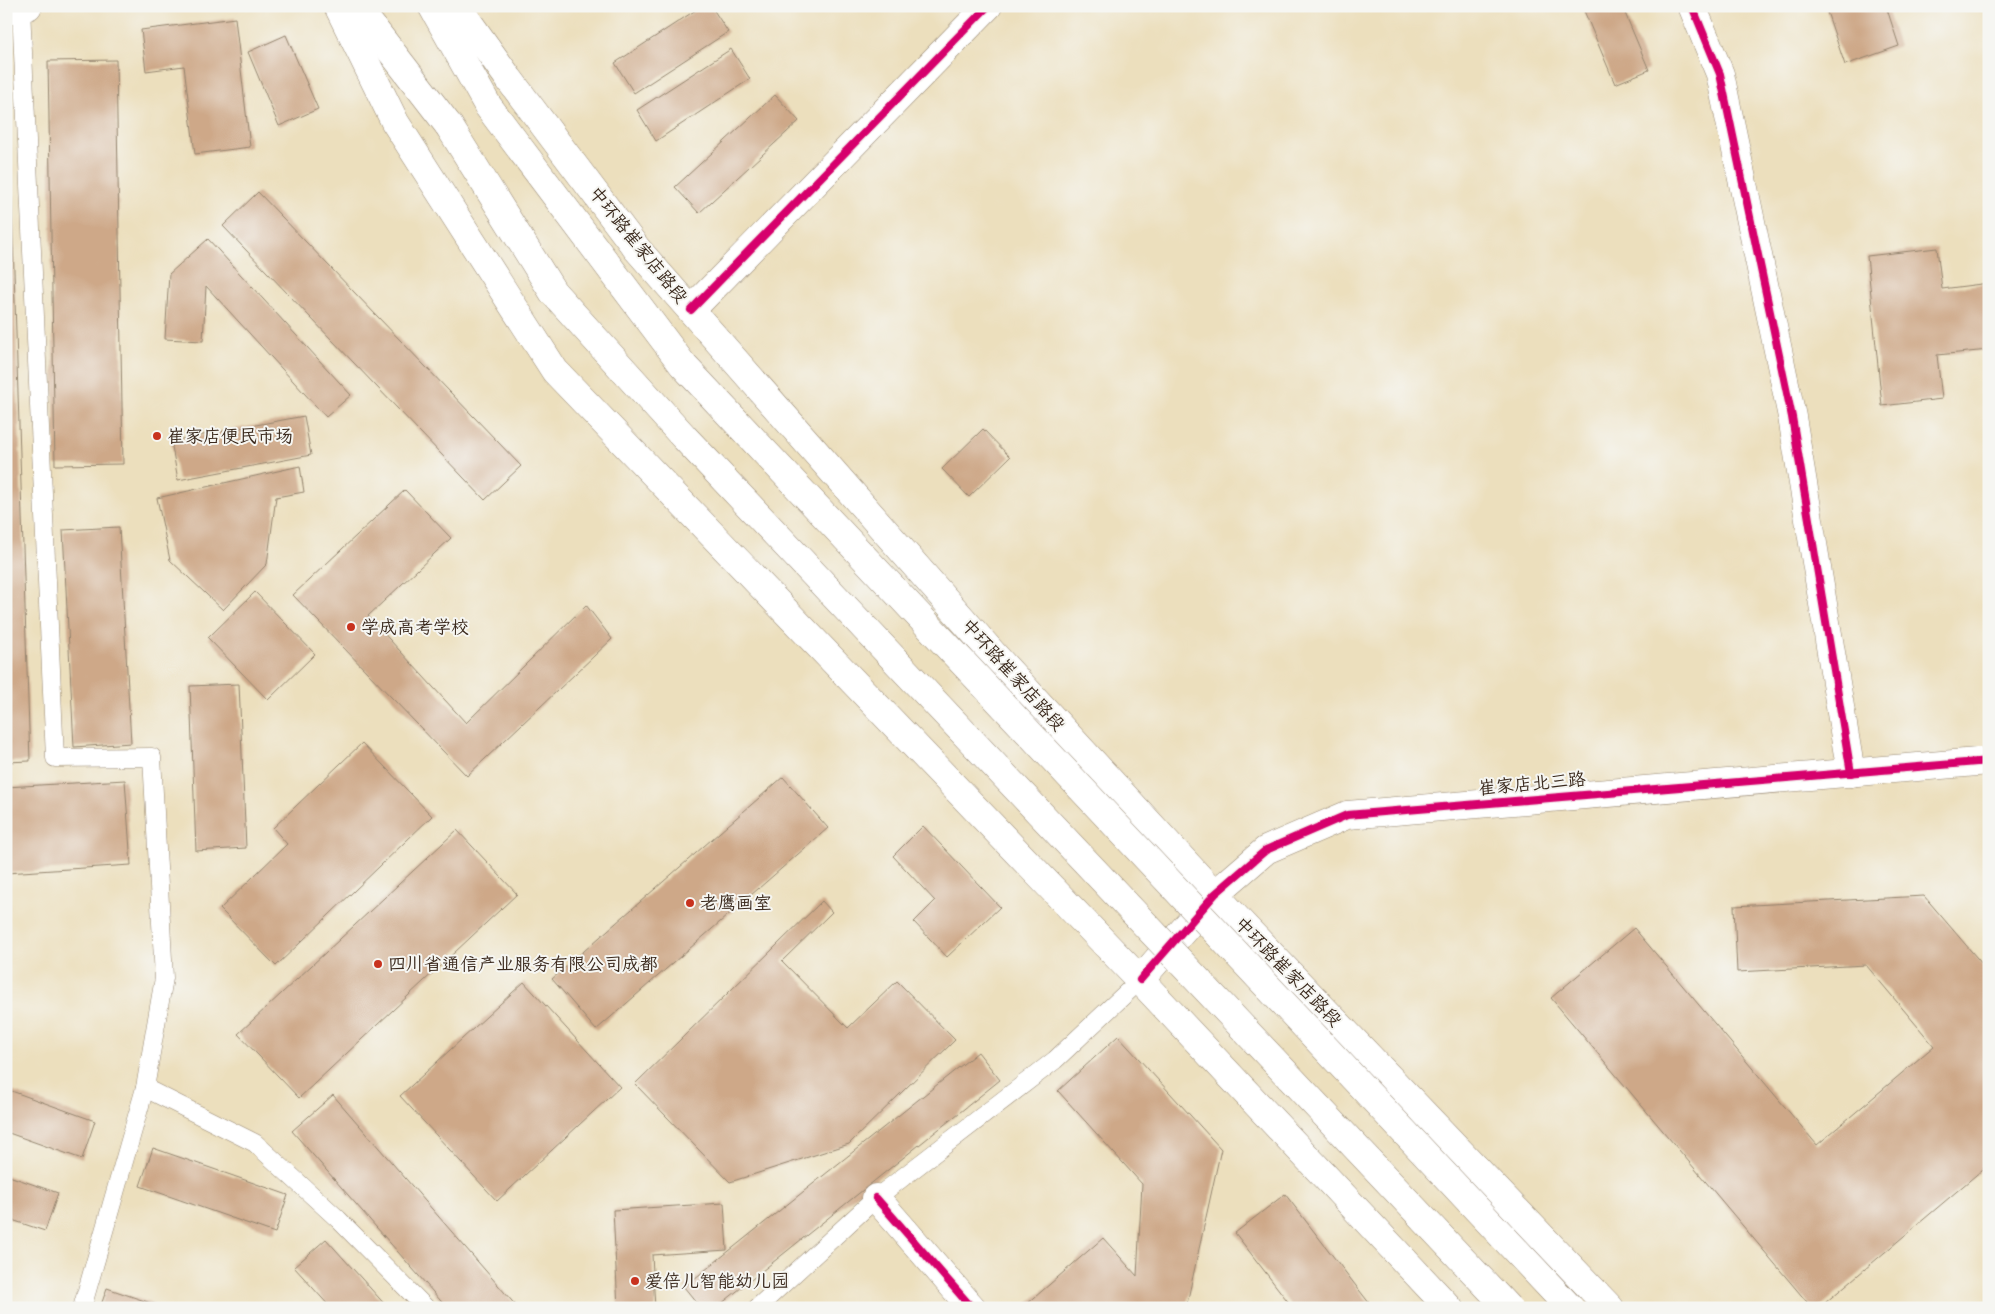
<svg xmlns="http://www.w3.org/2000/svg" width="1995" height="1314" font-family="'Balsamiq Sans','LXGW WenKai TC',sans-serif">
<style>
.building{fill:#cea888}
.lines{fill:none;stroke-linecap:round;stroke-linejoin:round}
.service-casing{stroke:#94846e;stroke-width:19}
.minor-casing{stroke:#94846e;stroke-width:29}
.primary-casing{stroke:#94846e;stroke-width:29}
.service{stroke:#fff;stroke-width:18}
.minor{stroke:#fff;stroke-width:28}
.primary{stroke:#fff;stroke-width:28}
.primary-bridge-casing{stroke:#94846e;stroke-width:29;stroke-linecap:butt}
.primary-bridge{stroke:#fff;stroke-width:28}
.cycleway-casing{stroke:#f6f6f2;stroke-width:11}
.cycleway{stroke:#d6006c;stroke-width:8}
.poi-dot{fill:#c8321e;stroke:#f6f6f2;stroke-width:2}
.labels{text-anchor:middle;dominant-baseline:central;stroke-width:4;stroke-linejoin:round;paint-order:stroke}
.street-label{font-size:18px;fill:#3b2a1e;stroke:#f6f6f2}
.poi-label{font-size:18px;fill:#3b2a1e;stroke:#f6f6f2;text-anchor:start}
</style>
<rect width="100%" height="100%" fill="#f6f6f2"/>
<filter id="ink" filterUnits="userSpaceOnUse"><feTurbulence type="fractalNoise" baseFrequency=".02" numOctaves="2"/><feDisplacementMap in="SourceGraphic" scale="10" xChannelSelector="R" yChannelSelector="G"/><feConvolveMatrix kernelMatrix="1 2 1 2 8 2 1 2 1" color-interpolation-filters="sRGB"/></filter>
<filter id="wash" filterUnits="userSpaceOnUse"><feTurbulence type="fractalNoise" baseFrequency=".0096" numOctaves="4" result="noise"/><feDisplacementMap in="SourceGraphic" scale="20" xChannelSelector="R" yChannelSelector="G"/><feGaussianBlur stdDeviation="1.12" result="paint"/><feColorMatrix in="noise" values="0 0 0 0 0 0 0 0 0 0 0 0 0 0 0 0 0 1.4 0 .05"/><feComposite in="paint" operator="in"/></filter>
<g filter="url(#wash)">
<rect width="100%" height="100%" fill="#ecdfbd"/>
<g id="blocks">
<!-- building -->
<g class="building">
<polygon points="702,6 711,6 728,32 634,93 615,63"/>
<polygon points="1582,6 1622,6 1649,70 1615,84"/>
<polygon points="1825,6 1886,6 1899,46 1845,65"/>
<polygon points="235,18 250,147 195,154 184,66 146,71 141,30"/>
<polygon points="286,35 318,109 279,126 248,52"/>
<polygon points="731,49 750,79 656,141 637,110"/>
<polygon points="116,60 123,464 55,465 48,61"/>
<polygon points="6,87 8,87 30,761 6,762"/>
<polygon points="775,95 799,121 699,213 675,187"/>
<polygon points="258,192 521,466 485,500 223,226"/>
<polygon points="208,239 351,395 326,417 206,286 203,341 165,339 169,274"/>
<polygon points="1937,248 1942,289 1989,283 1989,350 1937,355 1942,399 1882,406 1867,256"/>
<polygon points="304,416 311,455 178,480 171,441"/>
<polygon points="983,429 1010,457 969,497 942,469"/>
<polygon points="300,466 304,492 276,497 267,564 223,610 170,560 157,498"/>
<polygon points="405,490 451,538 368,616 466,723 586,605 612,639 467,776 293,595"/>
<polygon points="119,527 131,743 74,747 63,530"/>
<polygon points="255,592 315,654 268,700 208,638"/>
<polygon points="239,684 246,848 196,851 190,686"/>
<polygon points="362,743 432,816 276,966 220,909 287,844 273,828"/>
<polygon points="783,777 828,828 596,1030 552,979"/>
<polygon points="125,780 131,865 6,873 6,787"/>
<polygon points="923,826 1000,907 947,957 914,922 935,901 893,856"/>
<polygon points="457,830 517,894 299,1098 238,1034"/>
<polygon points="1924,896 1989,972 1989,1164 1819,1308 1812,1308 1551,998 1634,928 1817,1145 1934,1046 1866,965 1737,972 1734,906"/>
<polygon points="822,901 832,912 782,961 848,1028 897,981 955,1040 849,1144 730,1182 635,1084"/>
<polygon points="524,982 620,1087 497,1201 400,1096"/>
<polygon points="1118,1036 1221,1149 1186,1308 1031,1308 1027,1304 1103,1238 1137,1276 1142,1184 1058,1091"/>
<polygon points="978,1052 1000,1080 716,1308 701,1308 684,1287"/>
<polygon points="6,1089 95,1121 82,1159 6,1132"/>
<polygon points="333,1095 518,1308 447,1308 292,1131"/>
<polygon points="153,1148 288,1195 275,1233 140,1186"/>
<polygon points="6,1175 58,1193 45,1231 6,1218"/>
<polygon points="1285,1194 1373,1308 1293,1308 1235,1233"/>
<polygon points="724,1203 727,1250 652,1255 655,1308 618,1308 613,1210"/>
<polygon points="326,1239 388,1308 331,1308 294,1267"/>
<polygon points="107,1288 162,1307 162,1308 100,1308"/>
</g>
</g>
</g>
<g filter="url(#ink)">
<use href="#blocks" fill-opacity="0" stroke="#94846e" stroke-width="1"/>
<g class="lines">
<!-- service casing -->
<g class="service-casing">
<g id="service">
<polyline points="21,8 55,758 152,757 164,978 145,1088 255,1143 338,1219 426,1308"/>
<polyline points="82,1308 145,1088"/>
<polyline points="757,1308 876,1198 1055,1060 1140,980"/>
</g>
</g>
<!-- minor casing -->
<g class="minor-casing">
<g id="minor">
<polyline points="1692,6 1720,74 1792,417 1851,773"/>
<polyline points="6,11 28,6"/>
<polyline points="691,310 988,6"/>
<polyline points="1140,980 1215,894 1266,850 1347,815 1989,761"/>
<polyline points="876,1198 972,1308"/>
</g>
</g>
<!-- primary casing -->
<g class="primary-casing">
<g id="primary">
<polyline points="338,6 395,122 555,371 1140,980 1449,1308"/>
<polyline points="356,6 449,126"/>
<polyline points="432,6 488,106"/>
<polyline points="457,6 509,79 637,249 994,655 1242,924 1610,1308"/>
</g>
</g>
<!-- service -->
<use href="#service" class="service"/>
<!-- minor -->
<use href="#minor" class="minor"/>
<!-- primary -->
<use href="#primary" class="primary"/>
<!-- primary-bridge casing -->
<g class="primary-bridge-casing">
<g id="primary-bridge">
<polyline points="488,106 683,365 1570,1308"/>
<polyline points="449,126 553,292 684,437 1508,1308"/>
</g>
</g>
<!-- primary-bridge -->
<use href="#primary-bridge" class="primary-bridge"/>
<!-- cycleway casing -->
<g class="cycleway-casing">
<g id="cycleway">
<polyline points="1692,6 1720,74 1792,417 1851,773"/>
<polyline points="691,310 988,6"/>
<polyline points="1140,980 1215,894 1266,850 1347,815 1989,761"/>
<polyline points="876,1198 972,1308"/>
</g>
</g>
<!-- cycleway -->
<use href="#cycleway" class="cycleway"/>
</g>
</g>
<!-- markers -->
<g class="poi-dot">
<circle cx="157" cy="436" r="5"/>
<circle cx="351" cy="627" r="5"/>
<circle cx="690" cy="903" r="5"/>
<circle cx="378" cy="964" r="5"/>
<circle cx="635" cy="1281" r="5"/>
</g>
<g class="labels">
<!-- street labels -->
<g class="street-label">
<text transform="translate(638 245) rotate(51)">中环路崔家店路段</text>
<text transform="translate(1013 675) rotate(48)">中环路崔家店路段</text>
<text transform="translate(1532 784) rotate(-5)">崔家店北三路</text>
<text transform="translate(1288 972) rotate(46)">中环路崔家店路段</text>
</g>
<!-- poi labels -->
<g class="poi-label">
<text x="167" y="436">崔家店便民市场</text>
<text x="361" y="627">学成高考学校</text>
<text x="700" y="903">老鹰画室</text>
<text x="388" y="964">四川省通信产业服务有限公司成都</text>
<text x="645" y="1281">爱倍儿智能幼儿园</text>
</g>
</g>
<!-- margin -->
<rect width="1995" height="1314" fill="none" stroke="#f6f6f2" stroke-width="25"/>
</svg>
